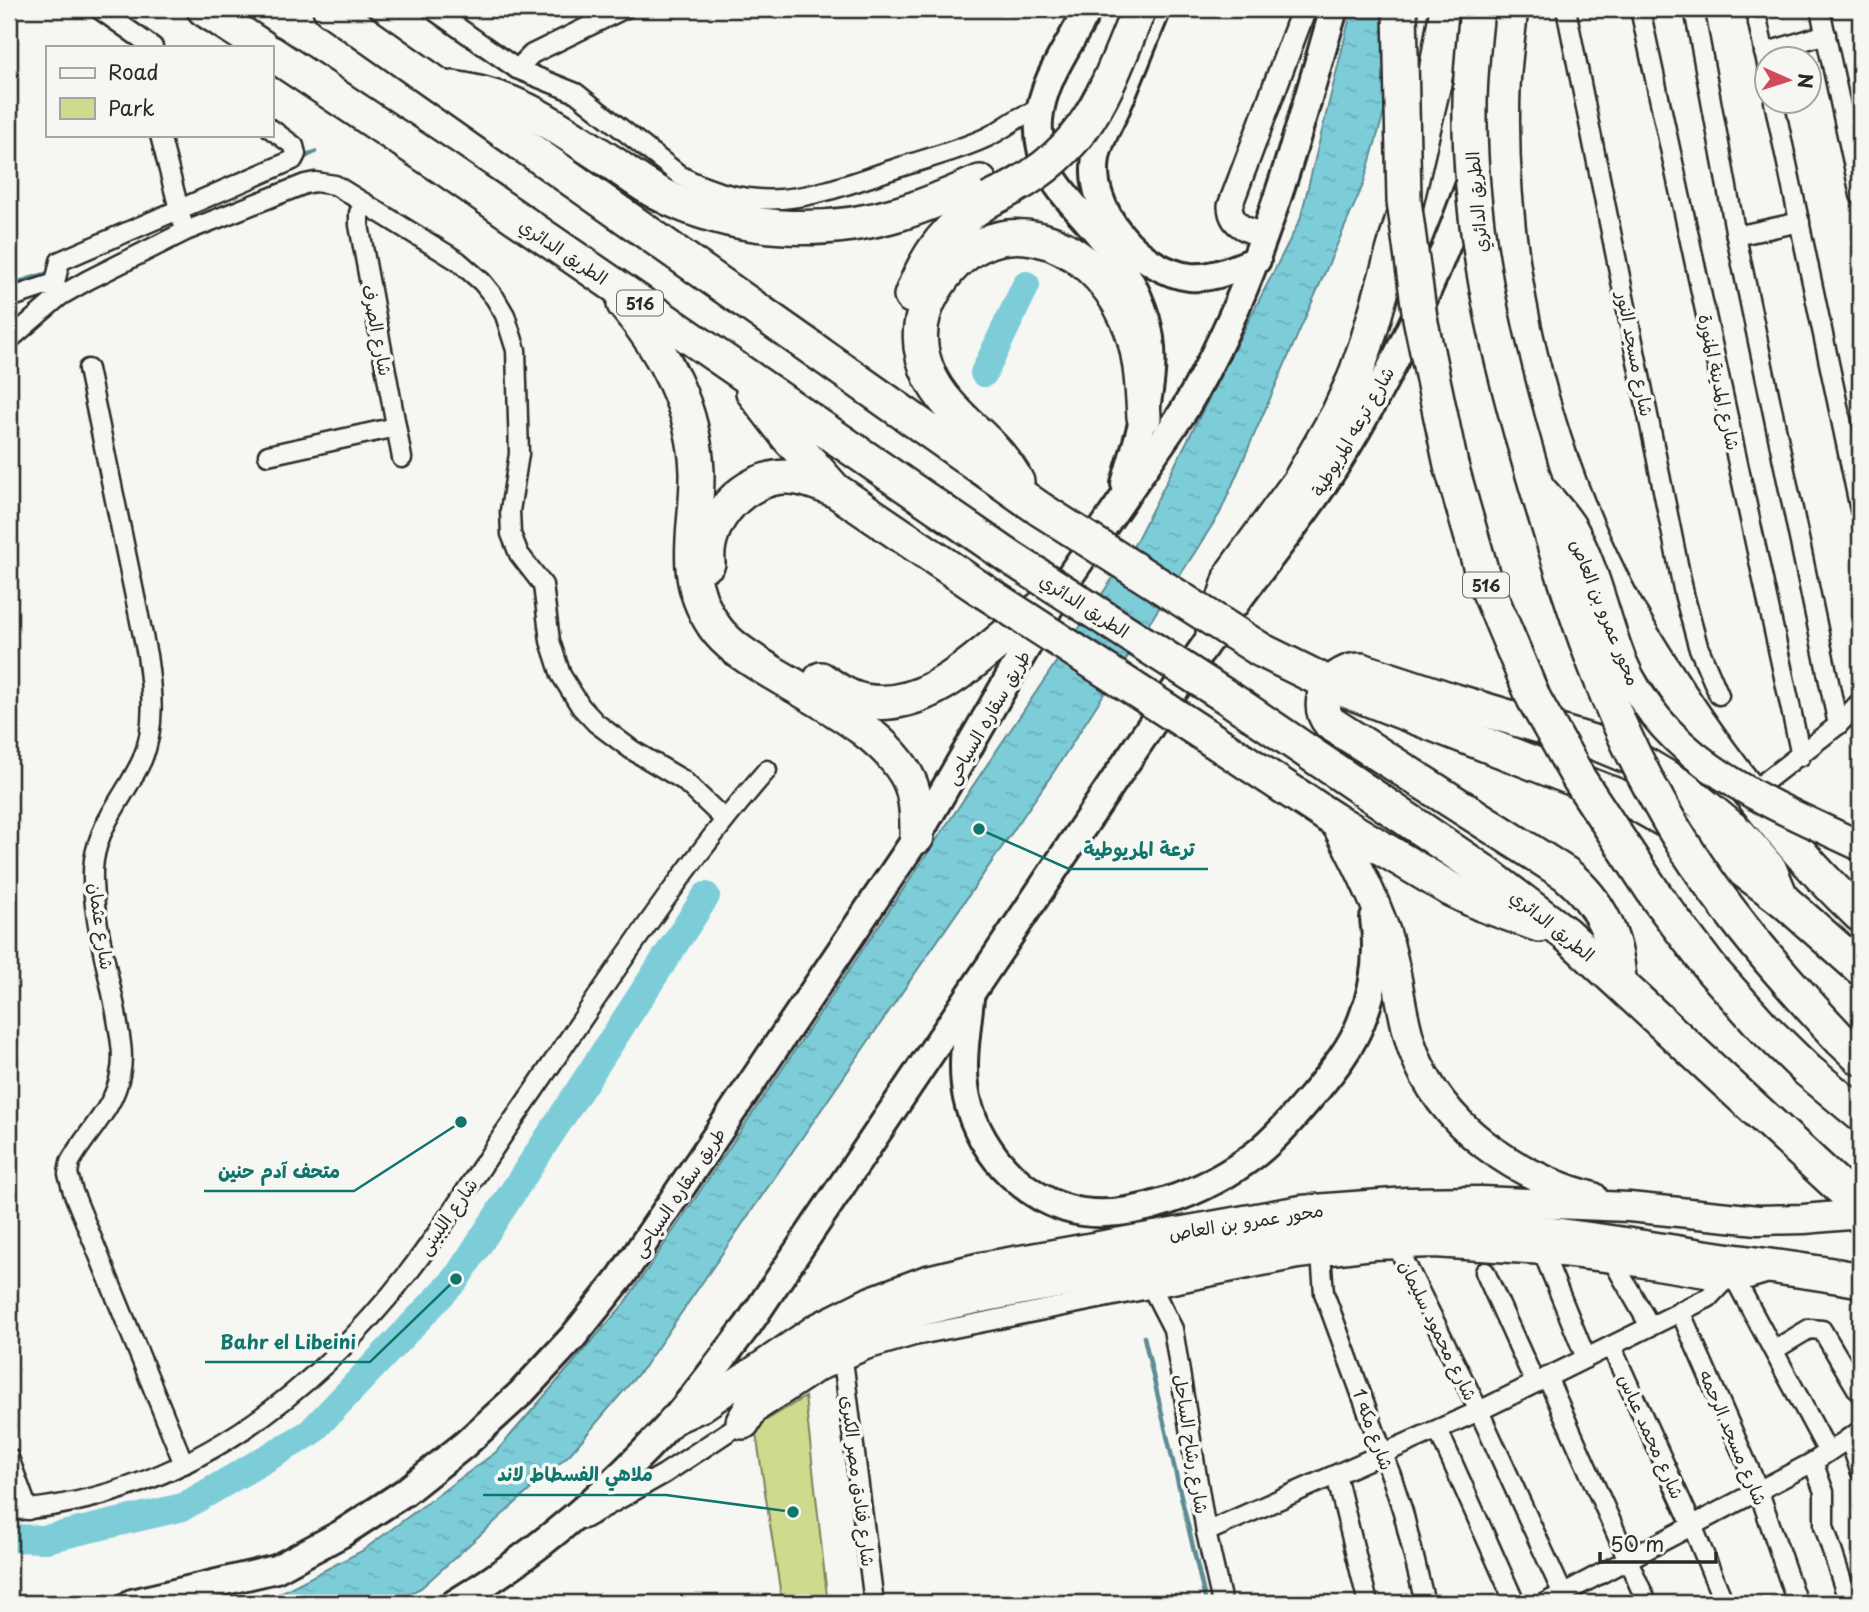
<svg xmlns="http://www.w3.org/2000/svg" width="1869" height="1612" font-family="'Playpen Sans','Playpen Sans Arabic',sans-serif">
<style>
.green{fill:#cfda8d;stroke:#7d825c;stroke-width:2}
.water{fill:url(#water-ripples);stroke:#5c8c93;stroke-width:2}
.lines{fill:none;stroke-linecap:round;stroke-linejoin:round}
.stream{stroke:#5c8c93;stroke-width:4.5}
.river{stroke:#7dcdd9;stroke-width:28}
.minor-casing{stroke:#2b2b2b;stroke-width:23}
.tertiary-casing{stroke:#2b2b2b;stroke-width:28}
.secondary-casing{stroke:#2b2b2b;stroke-width:32}
.primary-casing{stroke:#2b2b2b;stroke-width:33}
.motorway-casing{stroke:#2b2b2b;stroke-width:38}
.minor{stroke:#f6f6f2;stroke-width:18}
.tertiary{stroke:#f6f6f2;stroke-width:23}
.secondary{stroke:#f6f6f2;stroke-width:26}
.primary{stroke:#f6f6f2;stroke-width:28}
.motorway{stroke:#f6f6f2;stroke-width:33}
.primary-bridge-casing{stroke:#2b2b2b;stroke-width:33;stroke-linecap:butt}
.motorway-bridge-casing{stroke:#2b2b2b;stroke-width:38;stroke-linecap:butt}
.primary-bridge{stroke:#f6f6f2;stroke-width:28}
.motorway-bridge{stroke:#f6f6f2;stroke-width:33}
.labels{text-anchor:middle;dominant-baseline:central;stroke-width:7;stroke-linejoin:round;paint-order:stroke}
.shield{fill:#f6f6f2;stroke:#686867;stroke-width:2}
.shield-label{font-size:16px;font-weight:bold;fill:#2b2b2b}
.street-label{font-size:18px;fill:#2b2b2b;stroke:#f6f6f2}
.leader{fill:none;stroke:#0f766e;stroke-width:2.5}
.callout-dot{fill:#0f766e;stroke:#f6f6f2;stroke-width:2.5}
.callout-label{font-size:19px;text-anchor:middle;font-weight:bold;fill:#0f766e;stroke:#f6f6f2;stroke-width:7;stroke-linejoin:round;paint-order:stroke}
</style>
<defs>
<pattern id="water-ripples" width="26" height="14" patternUnits="userSpaceOnUse" patternTransform="scale(1.75)"><rect width="26" height="14" fill="#7dcdd9"/><path d="M2 4q2-2 4 0t4 0M15 11q2-2 4 0t4 0" fill="none" stroke="#6cb0ba"/></pattern>
</defs>
<rect width="100%" height="100%" fill="#f6f6f2"/>
<filter id="ink" filterUnits="userSpaceOnUse"><feTurbulence type="fractalNoise" baseFrequency=".0143" numOctaves="2"/><feDisplacementMap in="SourceGraphic" scale="14" xChannelSelector="R" yChannelSelector="G"/><feConvolveMatrix kernelMatrix="1 2 1 2 8 2 1 2 1" color-interpolation-filters="sRGB"/></filter>
<g filter="url(#ink)">
<!-- green -->
<polygon class="green" points="805,1397 827,1596 781,1596 755,1427"/>
<!-- water -->
<polygon class="water" points="1352,9 1414,9 1363,185 1220,513 1055,770 644,1367 570,1454 421,1588 390,1603 261,1603 362,1551 496,1452 624,1304 1131,551 1300,220"/>
<g class="lines">
<!-- stream -->
<g class="stream">
<polyline points="299,160 315,152"/>
<polyline points="9,285 52,272"/>
<polyline points="1144,1337 1206,1603"/>
</g>
<!-- river -->
<g class="river">
<polyline points="984,373 1026,285"/>
<polyline points="9,1538 46,1539 183,1507 310,1433 456,1279 706,896"/>
</g>
<!-- minor casing -->
<g class="minor-casing">
<g id="minor">
<polyline points="99,9 153,47"/>
<path d="M432 9 517 69 576 93 681 176C763 219 816 195 897 168 925 159 956 151 983 139 1003 131 1018 114 1040 110"/>
<polyline points="1566,9 1684,594 1698,646 1719,695"/>
<polyline points="1640,9 1801,756"/>
<polyline points="1694,9 1736,236 1838,725"/>
<polyline points="1755,9 1768,69"/>
<polyline points="1820,9 1860,195"/>
<polyline points="1764,53 1826,34"/>
<polyline points="517,69 532,54 624,9"/>
<polyline points="1774,102 1860,510"/>
<polyline points="160,135 182,221"/>
<polyline points="365,203 359,213 359,225 402,458"/>
<polyline points="1736,236 1800,222"/>
<polyline points="60,296 55,283 60,261 293,160 296,154 294,146 271,129"/>
<polyline points="9,298 55,283"/>
<polyline points="9,340 60,296 88,280 186,231 305,184 315,182 335,185 458,261 482,282 495,298 505,315 516,350 519,454 510,511 511,534 519,554 543,585 550,641 561,675 581,707 596,723 632,750 683,780 724,819"/>
<path d="M88 369 147 655C152 689 156 728 142 760 126 795 100 821 94 860 88 899 108 971 116 1012 119 1033 125 1054 120 1075 114 1109 86 1133 70 1162L68 1174 73 1192 184 1464"/>
<polyline points="268,455 396,427"/>
<polyline points="1749,794 1838,725 1860,702"/>
<polyline points="1398,1248 1479,1411 1567,1603"/>
<polyline points="1321,1255 1324,1293 1392,1478 1403,1512 1425,1603"/>
<polyline points="1544,1255 1586,1358"/>
<polyline points="1614,1263 1650,1326"/>
<polyline points="1485,1272 1535,1383"/>
<polyline points="1736,1281 1828,1452"/>
<polyline points="1152,1288 1173,1329 1206,1532 1222,1603"/>
<polyline points="1680,1311 1758,1489 1797,1603"/>
<polyline points="1611,1346 1692,1525 1724,1603"/>
<polyline points="1774,1350 1809,1329 1822,1330 1860,1394"/>
<polyline points="843,1360 874,1603"/>
<polyline points="1547,1377 1647,1603"/>
<polyline points="1438,1430 1515,1603"/>
<polyline points="1849,1438 1860,1470"/>
<polyline points="9,1458 28,1510"/>
<polyline points="1813,1462 1824,1492 1824,1526 1849,1603"/>
<polyline points="1336,1475 1368,1603"/>
<path d="M9 1511C177 1499 307 1402 408 1273 443 1228 473 1179 505 1132 589 1012 670 881 767 770"/>
<polyline points="584,1519 664,1474 820,1371 866,1350 914,1336 1298,1259 1373,1250 1434,1248 1544,1255 1614,1263 1724,1281 1749,1279 1769,1273"/>
<polyline points="1206,1532 1479,1411 1708,1298 1724,1281"/>
<polyline points="1545,1603 1813,1462 1860,1431"/>
</g>
</g>
<!-- tertiary casing -->
<g class="tertiary-casing">
<path id="tertiary" d="M1265 236C1248 230 1231 227 1230 206L1304 9"/>
</g>
<!-- secondary casing -->
<g class="secondary-casing">
<g id="secondary">
<path d="M1088 9C1071 44 1042 79 1039 120 1035 177 1075 202 1105 242 1126 270 1145 303 1150 338 1157 387 1138 437 1125 484"/>
<path d="M1157 9C1144 40 1132 72 1118 104 1111 121 1099 139 1096 158 1087 210 1139 271 1190 277 1214 279 1235 268 1257 260"/>
<path d="M970 998C967 1031 960 1065 967 1098 973 1127 990 1155 1011 1175 1026 1189 1045 1202 1065 1208 1125 1227 1210 1190 1257 1153 1279 1135 1297 1113 1315 1092 1333 1070 1351 1048 1361 1022 1375 988 1379 953 1374 918"/>
<path d="M132 1603 276 1569 341 1534 405 1492 464 1445 521 1393 573 1337 621 1277 917 837 1056 596 1183 412C1258 286 1293 149 1334 9"/>
<path d="M455 1603C536 1554 608 1492 672 1422 699 1391 723 1357 748 1325 896 1104 1046 884 1193 663 1233 602 1281 547 1322 487 1384 393 1433 287 1471 181"/>
</g>
</g>
<!-- primary casing -->
<g class="primary-casing">
<g id="primary">
<path d="M1333 819C1353 855 1371 891 1385 930 1399 969 1399 1012 1413 1050 1441 1127 1517 1177 1593 1197"/>
<polyline points="673,1420 702,1407 817,1328 871,1301 927,1280 981,1267 1301,1210 1407,1202 1481,1201 1629,1207 1758,1220 1804,1219 1860,1214"/>
</g>
</g>
<!-- motorway casing -->
<g class="motorway-casing">
<g id="motorway">
<polyline points="204,9 262,47"/>
<polyline points="330,9 1040,509"/>
<path d="M1511 9C1508 35 1504 62 1503 88 1497 265 1541 448 1624 604 1646 644 1671 682 1697 720 1746 791 1798 857 1860 915"/>
<polyline points="271,53 444,168 1008,556"/>
<path d="M453 88C521 97 558 128 614 164 628 174 643 185 658 193 732 232 822 237 901 213 928 205 954 193 980 182"/>
<path d="M911 296C928 251 948 226 989 200"/>
<path d="M624 304C664 351 695 409 697 472 698 530 678 573 714 626 727 645 749 658 768 670 812 697 892 735 911 785 917 802 917 820 917 837"/>
<polyline points="753,392 787,436 835,490 985,592"/>
<path d="M1017 482C992 432 937 414 923 357 917 334 922 311 934 291 988 199 1089 234 1127 319 1141 350 1142 384 1144 417"/>
<path d="M708 563C704 520 745 476 788 477 805 477 821 485 835 490"/>
<polyline points="1213,633 1233,572 1299,482 1338,414 1354,379 1367,342 1403,217 1434,83 1447,9"/>
<polyline points="1261,650 1330,684 1633,802 1712,847 1782,899 1860,968"/>
<path d="M821 679C834 688 848 698 864 701 920 711 965 669 1005 636 1022 622 1039 610 1056 596"/>
<polyline points="1233,701 1483,871 1566,934 1860,1206"/>
<polyline points="1205,735 1333,819 1452,890 1481,904 1539,925"/>
<path d="M1619 981C1617 937 1600 902 1566 874L1330 723C1311 701 1335 669 1361 670L1452 700 1593 742 1639 761 1681 786 1740 835 1770 870 1782 899"/>
<polyline points="1841,1040 1860,1058"/>
<polyline points="1807,1070 1860,1114"/>
<path d="M743 1422C759 1392 780 1367 810 1350 895 1304 1016 1290 1110 1272 1214 1252 1318 1226 1423 1226 1516 1226 1607 1242 1698 1256 1752 1264 1806 1270 1860 1280"/>
</g>
</g>
<!-- minor -->
<use href="#minor" class="minor"/>
<!-- tertiary -->
<use href="#tertiary" class="tertiary"/>
<!-- secondary -->
<use href="#secondary" class="secondary"/>
<!-- primary -->
<use href="#primary" class="primary"/>
<!-- motorway -->
<use href="#motorway" class="motorway"/>
<!-- primary-bridge casing -->
<g class="primary-bridge-casing">
<path id="primary-bridge" d="M1537 484C1550 499 1564 513 1574 530 1596 571 1605 618 1622 661 1666 764 1765 801 1860 846"/>
</g>
<!-- motorway-bridge casing -->
<g class="motorway-bridge-casing">
<g id="motorway-bridge">
<polyline points="1400,9 1404,201 1420,318 1451,465 1484,580 1534,699 1579,779 1658,899 1711,969 1765,1029 1807,1070"/>
<path d="M1477 9C1474 41 1470 73 1470 105 1468 250 1507 393 1550 531 1578 624 1611 718 1659 803 1707 891 1773 967 1841 1040"/>
<path d="M989 200C1086 154 1101 103 1139 9"/>
<polyline points="1040,509 1261,650"/>
<polyline points="1008,556 1233,701"/>
<polyline points="985,592 1205,735"/>
</g>
</g>
<!-- primary-bridge -->
<use href="#primary-bridge" class="primary-bridge"/>
<!-- motorway-bridge -->
<use href="#motorway-bridge" class="motorway-bridge"/>
</g>
</g>
<g class="labels">
<!-- shield labels -->
<g class="shield">
<rect x="617" y="290.5" width="46" height="25" rx="5"/>
<rect x="1463" y="572.5" width="46" height="25" rx="5"/>
</g>
<g class="shield-label">
<text x="640" y="303">516</text>
<text x="1486" y="585">516</text>
</g>
<!-- street labels -->
<g class="street-label">
<text transform="translate(1476 202) rotate(-95)">الطريق الدائري</text>
<text transform="translate(564 251) rotate(34)">الطريق الدائري</text>
<text transform="translate(378 330) rotate(79)">شارع الصرف</text>
<text transform="translate(1636 354) rotate(79)">شارع مسجد النور</text>
<text transform="translate(1720 382) rotate(78)">شارع المدينة المنورة</text>
<text transform="translate(1352 431) rotate(-60)">شارع ترعه المريوطية</text>
<text transform="translate(1085 605) rotate(33)">الطريق الدائري</text>
<text transform="translate(1606 612) rotate(68)">محور عمرو بن العاص</text>
<text transform="translate(987 717) rotate(-60)">طريق سقاره السياحى</text>
<text transform="translate(1553 925) rotate(39)">الطريق الدائري</text>
<text transform="translate(102 926) rotate(82)">شارع عثمان</text>
<text transform="translate(678 1192) rotate(-56)">طريق سقاره السياحى</text>
<text transform="translate(447 1216) rotate(-55)">شارع اللبينى</text>
<text transform="translate(1246 1221) rotate(-9)">محور عمرو بن العاص</text>
<text transform="translate(1439 1330) rotate(64)">شارع محمود سليمان</text>
<text transform="translate(1374 1429) rotate(70)">شارع مكه 1</text>
<text transform="translate(1652 1436) rotate(66)">شارع محمد عباس</text>
<text transform="translate(1734 1437) rotate(67)">شارع مسجد الرحمه</text>
<text transform="translate(1192 1444) rotate(81)">شارع رشاح الساحل</text>
<text transform="translate(859 1481) rotate(83)">شارع فنادق مصر الكبرى</text>
</g>
</g>
<!-- callouts -->
<path class="leader" d="M979 829L1069 869H1208M461 1122L354 1191H204M456 1279L370 1362H205M793 1512L666 1495H483"/>
<g class="callout-dot">
<circle cx="979" cy="829" r="7"/>
<circle cx="461" cy="1122" r="7"/>
<circle cx="456" cy="1279" r="7"/>
<circle cx="793" cy="1512" r="7"/>
</g>
<g class="callout-label">
<text x="1139" y="856">ترعة المريوطية</text>
<text x="279" y="1178">متحف آدم حنين</text>
<text x="288" y="1349">Bahr el Libeini</text>
<text x="575" y="1481">ملاهي الفسطاط لاند</text>
</g>
<!-- margin -->
<rect width="1869" height="1612" fill="none" stroke="#f6f6f2" stroke-width="35"/>
<rect x="18" y="18" width="1834" height="1577" fill="none" stroke="#2b2b2b" stroke-width="2.5" filter="url(#ink)"/>
<!-- legend -->
<rect x="46" y="46" width="228" height="91" fill="#f6f6f2" stroke="#a5a5a2" stroke-width="2"/>
<rect x="60" y="68" width="35" height="10" fill="#f6f6f2" stroke="#a5a5a2" stroke-width="2"/>
<text x="108" y="80" font-size="21" fill="#2b2b2b">Road</text>
<rect x="60" y="98" width="35" height="21" fill="#cfda8d" stroke="#a5a5a2" stroke-width="2"/>
<text x="108" y="116" font-size="21" fill="#2b2b2b">Park</text>
<!-- north arrow -->
<g transform="translate(1788 80) rotate(93)"><circle r="33" fill="#f6f6f2" stroke="#a5a5a2" stroke-width="2"/>
<path d="M0-5L12 26L0 18L-12 26Z" fill="#d1495b"/>
<text y="-10" font-size="19" font-weight="bold" text-anchor="middle" fill="#2b2b2b">N</text>
</g>
<!-- scale -->
<path d="M1600 1552v10h116v-10" fill="none" stroke="#2b2b2b" stroke-width="3.5"/>
<text x="1610" y="1552" font-size="21" fill="#2b2b2b" stroke="#f6f6f2" stroke-width="5" paint-order="stroke">50 m</text>
</svg>
